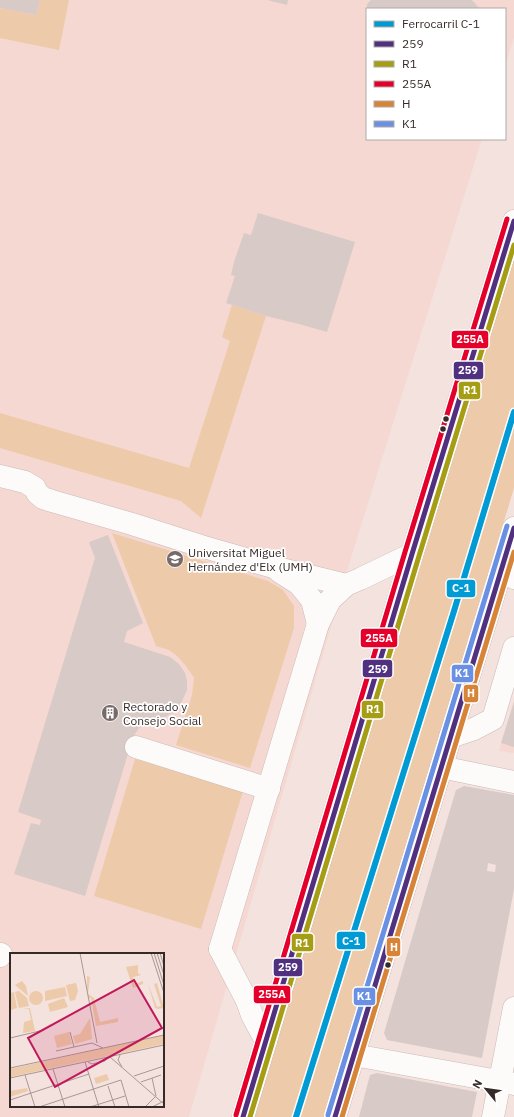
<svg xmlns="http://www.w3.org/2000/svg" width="514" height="1117" font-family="'IBM Plex Sans',sans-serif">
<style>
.built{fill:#f6d8d2;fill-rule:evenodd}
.green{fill:#edcaa9}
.building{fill:#d8cac6;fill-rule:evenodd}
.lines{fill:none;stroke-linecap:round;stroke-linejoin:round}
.minor-casing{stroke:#c9bbb8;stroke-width:23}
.highway-casing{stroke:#c9bbb8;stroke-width:23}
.minor{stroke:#fdfbfa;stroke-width:22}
.highway{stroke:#fdfbfa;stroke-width:22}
.bus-1-casing{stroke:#fff;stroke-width:8}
.bus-2-casing{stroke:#fff;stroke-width:8}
.bus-3-casing{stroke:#fff;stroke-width:8}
.bus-4-casing{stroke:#fff;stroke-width:8}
.bus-5-casing{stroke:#fff;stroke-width:8}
.bus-1{stroke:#513080;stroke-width:5}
.bus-2{stroke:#a59d13;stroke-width:5}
.bus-3{stroke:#e4002b;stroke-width:5}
.bus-4{stroke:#d78439;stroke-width:5}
.bus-5{stroke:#6a90e3;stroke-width:5}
.rail-1-casing{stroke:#fff;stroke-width:9}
.rail-1{stroke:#009ad5;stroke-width:6}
.bus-dot{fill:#362a28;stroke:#fff;stroke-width:1.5}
.labels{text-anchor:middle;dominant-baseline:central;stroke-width:3.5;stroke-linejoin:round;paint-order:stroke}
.poi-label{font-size:12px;fill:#362a28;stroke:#fff;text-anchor:start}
.inset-road{fill:none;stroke:#a89895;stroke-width:1}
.view{fill:#c2185b;fill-opacity:0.15;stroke:#c2185b;stroke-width:2}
.inset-edge{fill:none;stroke:#362a28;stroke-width:2}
.line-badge{stroke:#fff;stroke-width:1.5}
.badge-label{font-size:11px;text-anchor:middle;font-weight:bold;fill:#fff}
</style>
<rect width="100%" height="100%" fill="#f4e2de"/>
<!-- built -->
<g class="built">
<path d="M0 0H514V37L505 66V9H367V139H482L349 564 189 1117H0ZM11 954H163V1106H11Z"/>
<polygon points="514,700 514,753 499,751"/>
</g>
<!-- green -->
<g class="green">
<polygon points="40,0 69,0 59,50 0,38 0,8 36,15"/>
<polygon points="514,229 514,488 324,1117 249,1117"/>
<polygon points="232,305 266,316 201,518 181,501 0,448 0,413 189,468 230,341 222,337"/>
<polygon points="112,533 268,581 283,590 294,606 294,628 250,768 176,745 192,695 194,678 186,666 177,656 169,650 156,646"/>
<polygon points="135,759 243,791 201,929 94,896"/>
</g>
<!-- building -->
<g class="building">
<polygon points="0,0 40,0 36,15 0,8"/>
<polygon points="267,0 288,0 287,5"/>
<polygon points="371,0 472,0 480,9 367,9 367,4"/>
<polygon points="258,213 355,242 327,332 299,324 266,316 226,303 235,276 231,275 234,262 244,233 251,235"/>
<polygon points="108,535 143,623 127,631 124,642 170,657 179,664 185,673 187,681 187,690 178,710 165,717 139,728 133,737 85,896 14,874 31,823 40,825 41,820 18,812 95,558 89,542"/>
<polygon points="514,702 514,747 501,743"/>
<path d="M464 786 514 795V889L482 1058 387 1040 384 1033 435 860 456 790ZM488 863 496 865 495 872 487 871Z"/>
<polygon points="377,1073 477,1092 472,1117 359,1117 370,1075"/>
</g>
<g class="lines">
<!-- minor casing -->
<g class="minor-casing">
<g id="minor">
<polyline points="0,476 25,482 35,488 37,493 43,498 52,501 132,524 204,547 273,567 346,585"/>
<polyline points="503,565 514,578"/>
<polyline points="280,572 299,584 312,600 318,624"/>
<polyline points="450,737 474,729 493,719 514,648"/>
<polyline points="136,747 269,789"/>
<polyline points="441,767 514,782"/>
<polyline points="220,949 318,624 330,600 346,585 360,579 412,554"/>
<polyline points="0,956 1,954"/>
<polyline points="354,1055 514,1084"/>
<polyline points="493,1117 514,1008"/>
</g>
</g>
<!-- highway casing -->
<g class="highway-casing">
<g id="highway">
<polyline points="220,949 247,1001 252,1015 266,1041"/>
<polyline points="243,1117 412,554 514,221"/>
<polyline points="335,1117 514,528"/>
</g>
</g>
<!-- minor -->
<use href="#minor" class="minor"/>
<!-- highway -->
<use href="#highway" class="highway"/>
<!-- bus-1 casing -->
<g class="bus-1-casing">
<g id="bus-1">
<polyline points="243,1117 412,554 514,221"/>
<polyline points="335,1117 514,528"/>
</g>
</g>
<!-- bus-2 casing -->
<g class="bus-2-casing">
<polyline id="bus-2" points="250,1117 419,556 514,245"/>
</g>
<!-- bus-3 casing -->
<g class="bus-3-casing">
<polyline id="bus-3" points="236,1115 405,552 507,219"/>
</g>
<!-- bus-4 casing -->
<g class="bus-4-casing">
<polyline id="bus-4" points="342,1117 514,552"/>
</g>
<!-- bus-5 casing -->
<g class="bus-5-casing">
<polyline id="bus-5" points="328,1115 507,526"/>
</g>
<!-- bus-1 -->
<use href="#bus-1" class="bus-1"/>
<!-- bus-2 -->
<use href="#bus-2" class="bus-2"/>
<!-- bus-3 -->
<use href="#bus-3" class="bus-3"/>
<!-- bus-4 -->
<use href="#bus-4" class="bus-4"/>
<!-- bus-5 -->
<use href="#bus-5" class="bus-5"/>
<!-- rail-1 casing -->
<g class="rail-1-casing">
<polyline id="rail-1" points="296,1117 454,611 514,412"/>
</g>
<!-- rail-1 -->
<use href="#rail-1" class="rail-1"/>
</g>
<!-- icons -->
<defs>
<g id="university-disc" transform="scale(0.9)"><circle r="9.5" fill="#786a68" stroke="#fff"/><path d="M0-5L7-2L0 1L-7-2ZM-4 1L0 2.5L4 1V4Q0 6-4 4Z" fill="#fff"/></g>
<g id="building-disc" transform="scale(0.9)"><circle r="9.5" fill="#786a68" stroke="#fff"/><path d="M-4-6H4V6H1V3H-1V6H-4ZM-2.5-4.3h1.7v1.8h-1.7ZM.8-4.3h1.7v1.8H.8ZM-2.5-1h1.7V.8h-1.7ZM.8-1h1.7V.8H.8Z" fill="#fff"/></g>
</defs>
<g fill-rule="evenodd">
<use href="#university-disc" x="175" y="559"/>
<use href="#building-disc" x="110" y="713"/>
</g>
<!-- markers -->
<g class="bus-dot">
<circle cx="446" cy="419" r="3.5"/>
<circle cx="443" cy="429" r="3.5"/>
<circle cx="388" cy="965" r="3.5"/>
</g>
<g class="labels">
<!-- poi labels -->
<g class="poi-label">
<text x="188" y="552">Universitat Miguel<tspan x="188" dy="14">Hernández d'Elx (UMH)</tspan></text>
<text x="123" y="706">Rectorado y<tspan x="123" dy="14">Consejo Social</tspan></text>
</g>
</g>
<!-- overview -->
<g transform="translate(10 953)">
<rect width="154" height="154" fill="#f4e2de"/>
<path d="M128 12V20L131 22 123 24 125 31 133 28V31L123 35 116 14ZM77 23 80 24 78 41 84 45 90 69 108 65V69L86 73 81 45H78L77 38ZM12 28 16 33 18 43 5 32ZM66 30 68 38 65 47 60 48 56 32ZM147 30 154 55 148 56 145 55 138 31 147 54 151 53 144 31ZM55 34 57 43 35 48V38ZM19 45a7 7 0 1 1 14 0a7 7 0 1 1-14 0ZM9 38 17 45 19 53 9 55 5 39ZM4 39 7 55 1 57 0 40ZM54 45 58 54 40 59 38 51ZM20 55 25 78 13 80 14 69 21 67 19 56H13ZM80 65 82 86 65 91 63 83 70 81ZM59 79 62 91 47 95 44 83ZM154 82V91L0 124V116ZM97 121 99 127 86 131 84 125ZM17 135 18 138 0 144V138Z" fill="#edcaa9"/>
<path class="inset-road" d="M70 0 87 90M141 0 154 40M144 0 154 32M147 0 154 22M150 0 154 13M60 79 64 94M0 85 34 77M46 98 82 90 93 95M110 102 108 107 112 114M100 104 154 151M75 109 89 154M78 109 82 111 95 108 97 104M0 115 154 82M43 116 55 154M15 122 25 154M124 123 154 113M0 125 154 92M131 129 151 122M98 133 105 154M0 147 79 121M29 154 111 127 119 154M80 154 115 143M135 154 146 143 142 125M142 154 154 148"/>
<path class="view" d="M124 27 152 75 45 134 18 85Z"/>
<rect width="154" height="154" class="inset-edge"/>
</g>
<g class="line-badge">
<rect x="451" y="330" width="38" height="19" rx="4" fill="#e4002b"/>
<rect x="453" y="361" width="31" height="19" rx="4" fill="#513080"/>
<rect x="458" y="381" width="23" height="19" rx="4" fill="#a59d13"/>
<rect x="446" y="579" width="30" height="19" rx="4" fill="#009ad5"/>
<rect x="360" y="628" width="38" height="20" rx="4" fill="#e4002b"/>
<rect x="362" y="659" width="31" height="19" rx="4" fill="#513080"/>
<rect x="451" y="664" width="23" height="19" rx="4" fill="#6a90e3"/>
<rect x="463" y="684" width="16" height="19" rx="4" fill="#d78439"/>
<rect x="361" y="700" width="23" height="19" rx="4" fill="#a59d13"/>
<rect x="336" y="931" width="30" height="19" rx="4" fill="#009ad5"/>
<rect x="291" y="933" width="23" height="19" rx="4" fill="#a59d13"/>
<rect x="386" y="937" width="15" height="20" rx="4" fill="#d78439"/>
<rect x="273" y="958" width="30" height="19" rx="4" fill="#513080"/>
<rect x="253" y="985" width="38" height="19" rx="4" fill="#e4002b"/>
<rect x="353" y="987" width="23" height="19" rx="4" fill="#6a90e3"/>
</g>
<g class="badge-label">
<text x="470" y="343">255A</text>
<text x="468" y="374">259</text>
<text x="470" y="394">R1</text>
<text x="461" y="592">C-1</text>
<text x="379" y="642">255A</text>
<text x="378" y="673">259</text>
<text x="462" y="677">K1</text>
<text x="471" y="697">H</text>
<text x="373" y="713">R1</text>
<text x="351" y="945">C-1</text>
<text x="302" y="947">R1</text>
<text x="394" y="951">H</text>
<text x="288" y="971">259</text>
<text x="272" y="998">255A</text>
<text x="364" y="1000">K1</text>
</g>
<!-- legend -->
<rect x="366" y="8" width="140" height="132" fill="#ffffff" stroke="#afaaa9"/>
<rect x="374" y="21" width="20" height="6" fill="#009ad5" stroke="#afaaa9"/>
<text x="402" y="28" font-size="12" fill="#362a28">Ferrocarril C-1</text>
<rect x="374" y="41" width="20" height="6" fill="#513080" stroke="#afaaa9"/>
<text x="402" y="48" font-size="12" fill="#362a28">259</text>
<rect x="374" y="61" width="20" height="6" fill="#a59d13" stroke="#afaaa9"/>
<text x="402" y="68" font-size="12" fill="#362a28">R1</text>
<rect x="374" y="81" width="20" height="6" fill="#e4002b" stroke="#afaaa9"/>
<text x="402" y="88" font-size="12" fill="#362a28">255A</text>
<rect x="374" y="101" width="20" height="6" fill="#d78439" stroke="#afaaa9"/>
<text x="402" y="108" font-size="12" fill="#362a28">H</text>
<rect x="374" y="121" width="20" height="6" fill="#6a90e3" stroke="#afaaa9"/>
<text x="402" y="128" font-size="12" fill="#362a28">K1</text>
<!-- north arrow -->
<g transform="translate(486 1089) rotate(299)" stroke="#ffffff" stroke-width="3" paint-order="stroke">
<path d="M0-3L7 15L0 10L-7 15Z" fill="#362a28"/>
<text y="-6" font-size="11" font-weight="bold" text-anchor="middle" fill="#362a28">N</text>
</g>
</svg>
